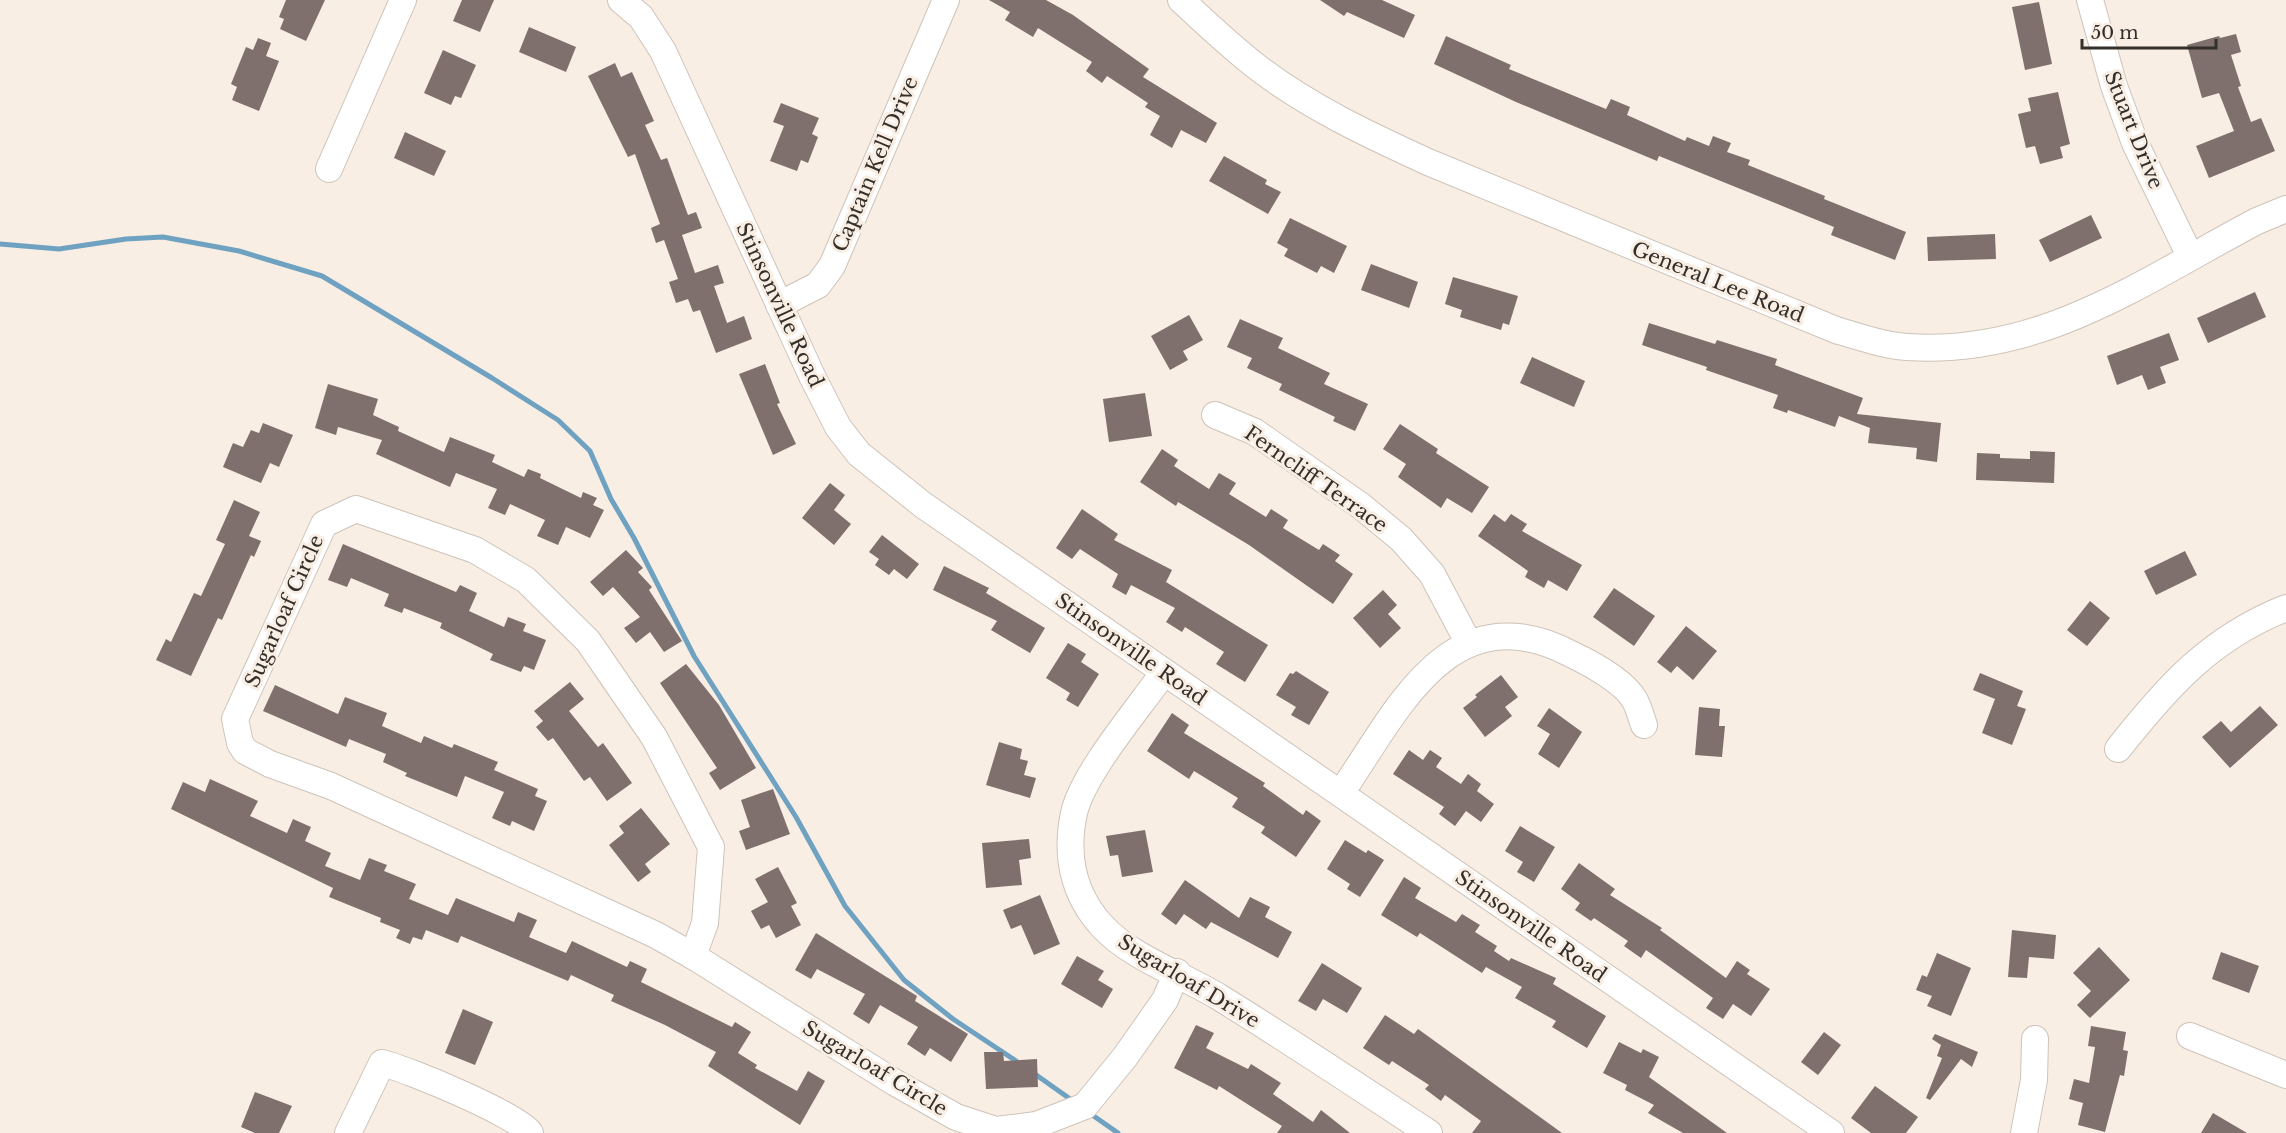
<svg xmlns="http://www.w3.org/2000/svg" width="2286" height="1133" font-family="'Libre Baskerville',serif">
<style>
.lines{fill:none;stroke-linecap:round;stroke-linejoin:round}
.stream{stroke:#6fa1c1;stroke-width:5}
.building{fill:#7f706e}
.minor-casing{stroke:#cdc3b9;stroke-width:28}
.minor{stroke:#fff;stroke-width:26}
.labels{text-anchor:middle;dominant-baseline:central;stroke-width:6;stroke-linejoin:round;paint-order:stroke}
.street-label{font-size:20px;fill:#332f2b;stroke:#f9eee4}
</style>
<rect width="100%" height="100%" fill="#f9eee4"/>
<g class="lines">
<!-- stream -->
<g class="stream">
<polyline points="0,244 59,249 126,239 163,237 239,251 322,276 492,378 558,420 590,451 611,499 634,538 694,656 796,817 845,906 904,980 953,1019 1019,1063"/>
<polyline points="1032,1072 1073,1101"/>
<polyline points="1088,1112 1118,1133"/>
</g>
</g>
<!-- building -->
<g class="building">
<polygon points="286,0 325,0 306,41 280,29 284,19 279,17"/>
<polygon points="462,0 494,0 480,32 453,21"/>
<polygon points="989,0 1046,0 1073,15 1149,69 1143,77 1217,123 1206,143 1181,130 1172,148 1150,135 1160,116 1145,107 1148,103 1107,76 1102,83 1086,71 1092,62 1038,28 1033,37 1005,20 1010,12"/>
<polygon points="1320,0 1382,0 1415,15 1404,38 1347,12 1344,16"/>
<polygon points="2039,2 2052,64 2025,70 2012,7"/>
<polygon points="529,27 576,47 566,72 519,52"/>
<polygon points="2236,34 2241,52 2231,55 2241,86 2238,87 2251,122 2261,118 2275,151 2209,178 2196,146 2234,131 2219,93 2202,98 2187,45 2219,36 2220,38"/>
<polygon points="1446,36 1511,65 1509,69 1606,109 1611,99 1630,107 1627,115 1685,141 1687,137 1709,146 1713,136 1731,143 1727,152 1750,160 1748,165 1825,196 1824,199 1906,232 1895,260 1831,235 1834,227 1659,156 1657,161 1516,102 1434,64"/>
<polygon points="258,38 271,43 266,56 279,61 259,111 232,100 237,87 231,84 246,47 253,50"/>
<polygon points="443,50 476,65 461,98 455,96 451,105 424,93"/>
<polygon points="615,63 621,77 632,72 654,121 645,125 661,160 667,158 688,215 696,212 702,228 682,235 695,273 718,265 724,283 714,286 727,323 744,316 752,339 716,353 700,310 693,312 688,299 676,303 669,282 678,279 664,240 656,243 651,228 660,224 635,154 628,157 588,76"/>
<polygon points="2058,92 2070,144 2060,147 2063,158 2040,164 2035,146 2026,148 2018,114 2031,111 2028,98"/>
<polygon points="781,103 819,118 812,134 818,137 808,163 801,160 797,171 770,161 784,126 773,122"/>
<polygon points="405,132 446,151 434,176 394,158"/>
<polygon points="1224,156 1267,180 1265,184 1281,192 1268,214 1209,181"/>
<polygon points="2091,215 2102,238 2050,262 2039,240"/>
<polygon points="1290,218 1347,246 1334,273 1321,266 1317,273 1284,256 1288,249 1277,243"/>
<polygon points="1995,234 1996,259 1928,261 1927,237"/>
<polygon points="1371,264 1418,282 1409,308 1361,290"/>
<polygon points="1453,277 1518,296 1509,325 1503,323 1501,330 1460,317 1462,310 1445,304"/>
<polygon points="2255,292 2266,317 2208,343 2197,318"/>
<polygon points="1189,315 1203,340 1183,351 1188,360 1170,370 1151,336"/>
<polygon points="1240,319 1283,338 1278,348 1330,373 1324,384 1368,404 1355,431 1333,421 1335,417 1279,390 1282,384 1247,368 1252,358 1227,347"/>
<polygon points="1649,323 1715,344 1717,340 1777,359 1775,365 1863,398 1857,414 1941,423 1937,462 1916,459 1917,448 1868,443 1870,428 1839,416 1835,427 1788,410 1787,413 1773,408 1778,395 1706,370 1707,367 1642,345"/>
<polygon points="2169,333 2179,360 2160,367 2166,383 2148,390 2142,375 2117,385 2107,356"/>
<polygon points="1532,357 1585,381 1574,407 1520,383"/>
<polygon points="765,364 780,403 777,404 796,444 773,455 739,374"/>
<polygon points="328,384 378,399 373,415 399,427 398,431 444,452 450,437 495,455 492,462 524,477 528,469 541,474 540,478 581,498 583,492 597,498 593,505 604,510 590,538 566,527 558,545 537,536 545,520 510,504 505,515 488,508 497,489 456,473 450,487 376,454 382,440 338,427 336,435 315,428"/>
<polygon points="1145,393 1152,436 1109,442 1103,399"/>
<polygon points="263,423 293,435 279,467 270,463 261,483 223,467 233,443 243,447 251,430 259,433"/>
<polygon points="1400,424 1438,449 1436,453 1489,487 1472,513 1447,498 1441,508 1398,477 1406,464 1383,449"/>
<polygon points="1162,449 1178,460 1174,466 1209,489 1219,473 1236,483 1229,494 1266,517 1271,509 1288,520 1283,528 1319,550 1323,544 1340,555 1335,561 1353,574 1333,604 1249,545 1178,502 1176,506 1140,482"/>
<polygon points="2030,451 2055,452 2054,483 1976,480 1977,453 2000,454 2000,458 2030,459"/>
<polygon points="830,483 845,495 834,510 851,524 834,545 802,518"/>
<polygon points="234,500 260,512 249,536 261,541 254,557 251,555 222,620 218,618 191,676 156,660 166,639 171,642 194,593 201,596 225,544 216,540"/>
<polygon points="1082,509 1118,534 1114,540 1172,570 1166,582 1268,645 1245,682 1216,664 1224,652 1185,627 1182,632 1166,622 1175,608 1131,585 1126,595 1112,587 1118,574 1080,549 1072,559 1056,548"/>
<polygon points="1494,514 1505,522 1511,514 1527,524 1522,531 1582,565 1567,591 1548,580 1544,588 1525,577 1528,571 1478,536"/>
<polygon points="882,535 919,564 907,579 894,569 889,575 875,565 879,559 869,552"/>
<polygon points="343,544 456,592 460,585 477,593 469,611 504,627 508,617 526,624 523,631 546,640 534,670 524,666 521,672 490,660 493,654 440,628 442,623 404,608 402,613 384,606 389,594 351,578 347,587 328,580"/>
<polygon points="626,550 643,568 638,572 652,587 649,590 682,641 664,652 650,632 636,643 624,628 640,617 613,587 603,596 590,582"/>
<polygon points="2185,551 2197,575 2156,595 2144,571"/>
<polygon points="944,566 989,588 986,593 1045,628 1030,653 991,630 997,621 933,590"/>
<polygon points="1614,588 1655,616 1634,646 1593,617"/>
<polygon points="1383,590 1397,605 1388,614 1401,628 1380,648 1353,618"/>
<polygon points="2090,601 2110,618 2087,646 2067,630"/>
<polygon points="1686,626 1717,651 1693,680 1677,666 1671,673 1657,662"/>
<polygon points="1068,643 1086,654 1081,662 1099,674 1078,707 1066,700 1070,693 1046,678"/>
<polygon points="686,664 719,705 756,768 720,790 709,773 717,768 660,683"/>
<polygon points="1296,671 1329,692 1309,725 1291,715 1296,707 1276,695 1290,673 1293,674"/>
<polygon points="1980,673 2023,691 2017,706 2026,709 2012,745 1982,733 1995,699 1973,690"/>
<polygon points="1501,675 1518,697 1505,707 1512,716 1485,737 1463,708 1477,697 1475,695"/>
<polygon points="570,682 584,699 569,711 598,747 603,743 632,783 607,801 590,777 584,781 553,738 548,741 536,727 543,721 534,711"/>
<polygon points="275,685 338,714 345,697 387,713 382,726 421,743 424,736 452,748 454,744 498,762 494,770 538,789 535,796 547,801 534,831 512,821 510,826 492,818 504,792 465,776 457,797 405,776 407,773 383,762 386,754 349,739 346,747 263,711"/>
<polygon points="2260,706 2278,725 2230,768 2202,737 2221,721 2231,732"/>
<polygon points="1699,707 1720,709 1719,726 1725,726 1722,757 1695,755"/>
<polygon points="1549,708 1582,732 1559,768 1538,754 1550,734 1537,726"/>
<polygon points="1172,713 1189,725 1184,733 1265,783 1263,786 1303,815 1306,810 1321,821 1296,857 1261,833 1265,827 1232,807 1238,798 1194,771 1189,779 1147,751"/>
<polygon points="999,742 1022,749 1020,759 1028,761 1024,775 1036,778 1030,798 986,785"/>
<polygon points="1409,750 1423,760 1430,750 1442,758 1436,767 1461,784 1468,774 1481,784 1477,791 1494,804 1481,822 1466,811 1455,826 1439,814 1444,807 1393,774"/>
<polygon points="210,779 258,801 250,816 287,833 293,819 311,827 305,841 331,853 325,866 360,880 369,858 387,865 384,871 416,884 409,899 448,915 456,898 514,922 518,912 537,920 529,937 566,953 572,941 627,967 630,961 647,969 641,982 732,1027 735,1022 751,1032 738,1053 757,1065 755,1068 797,1091 808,1071 825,1081 800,1125 708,1066 716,1052 665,1025 611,1001 614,995 571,975 568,981 461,936 458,943 426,930 422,940 413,937 410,944 396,938 400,930 380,922 381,918 329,897 333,888 171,809 183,782 205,792"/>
<polygon points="773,789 790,834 746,850 739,831 750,827 741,800"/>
<polygon points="641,808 670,844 645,864 651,872 638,882 609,845 624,833 619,826"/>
<polygon points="1520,826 1555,847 1534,882 1517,872 1523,862 1505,851"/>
<polygon points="1145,830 1153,872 1122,877 1118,855 1110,856 1106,836"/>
<polygon points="1029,839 1031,858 1019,860 1022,885 986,888 982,843"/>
<polygon points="1345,840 1366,853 1368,850 1384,860 1360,897 1347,889 1350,884 1327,869"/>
<polygon points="1579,863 1615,889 1610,895 1662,928 1660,930 1726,978 1737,961 1750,970 1747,974 1770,989 1751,1016 1733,1004 1723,1019 1706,1008 1713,998 1646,950 1641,958 1624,946 1628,941 1594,918 1591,921 1575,910 1580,903 1561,889"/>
<polygon points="778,867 797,903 791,906 801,925 776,938 769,925 761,929 751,911 768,902 755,879"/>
<polygon points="1404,877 1421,888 1415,898 1456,922 1462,914 1480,925 1475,932 1497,946 1494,951 1509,961 1511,958 1556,978 1553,984 1606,1016 1587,1048 1552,1027 1556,1021 1515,998 1522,987 1486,967 1482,973 1420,933 1417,937 1381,915"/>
<polygon points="1185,880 1239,918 1250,897 1270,907 1265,917 1292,932 1278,958 1211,922 1206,929 1184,914 1176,925 1161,914"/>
<polygon points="1040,895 1060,944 1034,955 1021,925 1011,929 1003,910"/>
<polygon points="2012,930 2056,935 2054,959 2029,957 2027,978 2008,977"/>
<polygon points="816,933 917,996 915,1001 968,1034 951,1062 930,1048 925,1056 907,1044 918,1027 880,1005 869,1024 853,1014 865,994 817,969 811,979 795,970"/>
<polygon points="2099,947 2130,980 2090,1018 2077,1005 2091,991 2073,973"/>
<polygon points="2221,952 2259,966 2249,993 2212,979"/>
<polygon points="1937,953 1971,968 1951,1016 1927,1006 1932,996 1916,990 1922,975 1927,977"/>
<polygon points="1077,956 1104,971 1098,980 1113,989 1102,1008 1061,984"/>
<polygon points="1322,963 1362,988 1347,1013 1323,999 1316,1011 1298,1001"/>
<polygon points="463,1009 493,1022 475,1065 445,1053"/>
<polygon points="1385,1015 1414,1034 1418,1029 1562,1133 1472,1133 1481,1121 1445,1095 1441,1101 1425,1089 1429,1085 1392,1061 1389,1065 1363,1048"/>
<polygon points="1196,1025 1214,1033 1206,1048 1248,1069 1251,1064 1281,1083 1273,1094 1313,1122 1321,1110 1350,1133 1277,1133 1282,1126 1219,1086 1217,1090 1174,1068"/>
<polygon points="2091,1026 2126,1032 2123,1050 2128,1051 2124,1076 2120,1075 2105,1132 2078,1125 2083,1103 2069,1099 2074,1079 2089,1083 2095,1047 2088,1046"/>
<polygon points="1824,1032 1841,1045 1818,1075 1801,1062"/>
<polygon points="1935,1034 1978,1052 1972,1067 1961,1059 1930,1100 1926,1098 1942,1058 1937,1056 1941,1045 1932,1039"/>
<polygon points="1619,1042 1641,1053 1643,1049 1659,1057 1649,1077 1727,1133 1683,1133 1648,1113 1654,1105 1625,1090 1627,1085 1603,1073"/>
<polygon points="984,1052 1003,1052 1004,1061 1037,1059 1038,1087 986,1089"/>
<polygon points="1875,1086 1918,1117 1906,1133 1871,1133 1851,1118"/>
<polygon points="255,1092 292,1106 279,1133 255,1133 241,1127"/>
<polygon points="2213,1113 2247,1133 2201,1133"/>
</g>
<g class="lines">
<!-- minor casing -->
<g class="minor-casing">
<g id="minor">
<polyline points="621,0 641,17 663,51 812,376 838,427 859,454 923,505 1831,1133"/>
<path d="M1181 0C1206 23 1230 46 1257 67 1309 107 1369 135 1428 162L1836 330C1859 337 1883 345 1907 347 2042 356 2143 281 2257 221L2286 209"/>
<polyline points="2090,0 2114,86 2135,143 2190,256"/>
<polyline points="329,169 403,0"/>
<polyline points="779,305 818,285 832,266 946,0"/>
<polyline points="1215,415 1255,432 1361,506 1401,539 1432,574 1468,642"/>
<polygon points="356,509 475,550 526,580 588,641 654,737 711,847 705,923 693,956 656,935 331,786 270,764 245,751 240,743 235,719 324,524"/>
<path d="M1164 672C1139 708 1083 773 1074 813 1065 855 1073 895 1103 927 1132 958 1183 975 1219 997 1290 1041 1359 1087 1429 1133"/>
<path d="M2118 749C2167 687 2210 638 2286 608"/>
<path d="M1341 793C1398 710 1450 591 1571 654 1590 663 1623 681 1634 699 1639 707 1641 717 1644 725"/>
<polyline points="693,956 894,1082 956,1117 996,1130 1036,1125 1085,1106 1125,1057 1165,1000 1177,972"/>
<polyline points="2190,1036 2286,1075"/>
<path d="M348 1133 382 1063C407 1069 518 1115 530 1133"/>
<polyline points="2024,1133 2034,1080 2035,1039"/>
</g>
</g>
<!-- minor -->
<use href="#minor" class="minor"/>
</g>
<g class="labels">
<!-- street labels -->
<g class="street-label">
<text transform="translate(2134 130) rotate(68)">Stuart Drive</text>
<text transform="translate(875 164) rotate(-67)">Captain Kell Drive</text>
<text transform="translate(1718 282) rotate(22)">General Lee Road</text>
<text transform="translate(780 305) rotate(65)">Stinsonville Road</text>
<text transform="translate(1316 479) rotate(35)">Ferncliff Terrace</text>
<text transform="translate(284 611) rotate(-66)">Sugarloaf Circle</text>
<text transform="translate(1131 649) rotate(35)">Stinsonville Road</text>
<text transform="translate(1531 926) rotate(35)">Stinsonville Road</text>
<text transform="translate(1189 981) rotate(31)">Sugarloaf Drive</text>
<text transform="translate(875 1068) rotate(31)">Sugarloaf Circle</text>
</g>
</g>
<!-- scale -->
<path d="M2082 39v9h134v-9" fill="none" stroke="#332f2b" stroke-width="3"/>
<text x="2091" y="39" font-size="18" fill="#332f2b" stroke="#f9eee4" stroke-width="4.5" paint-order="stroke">50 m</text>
</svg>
